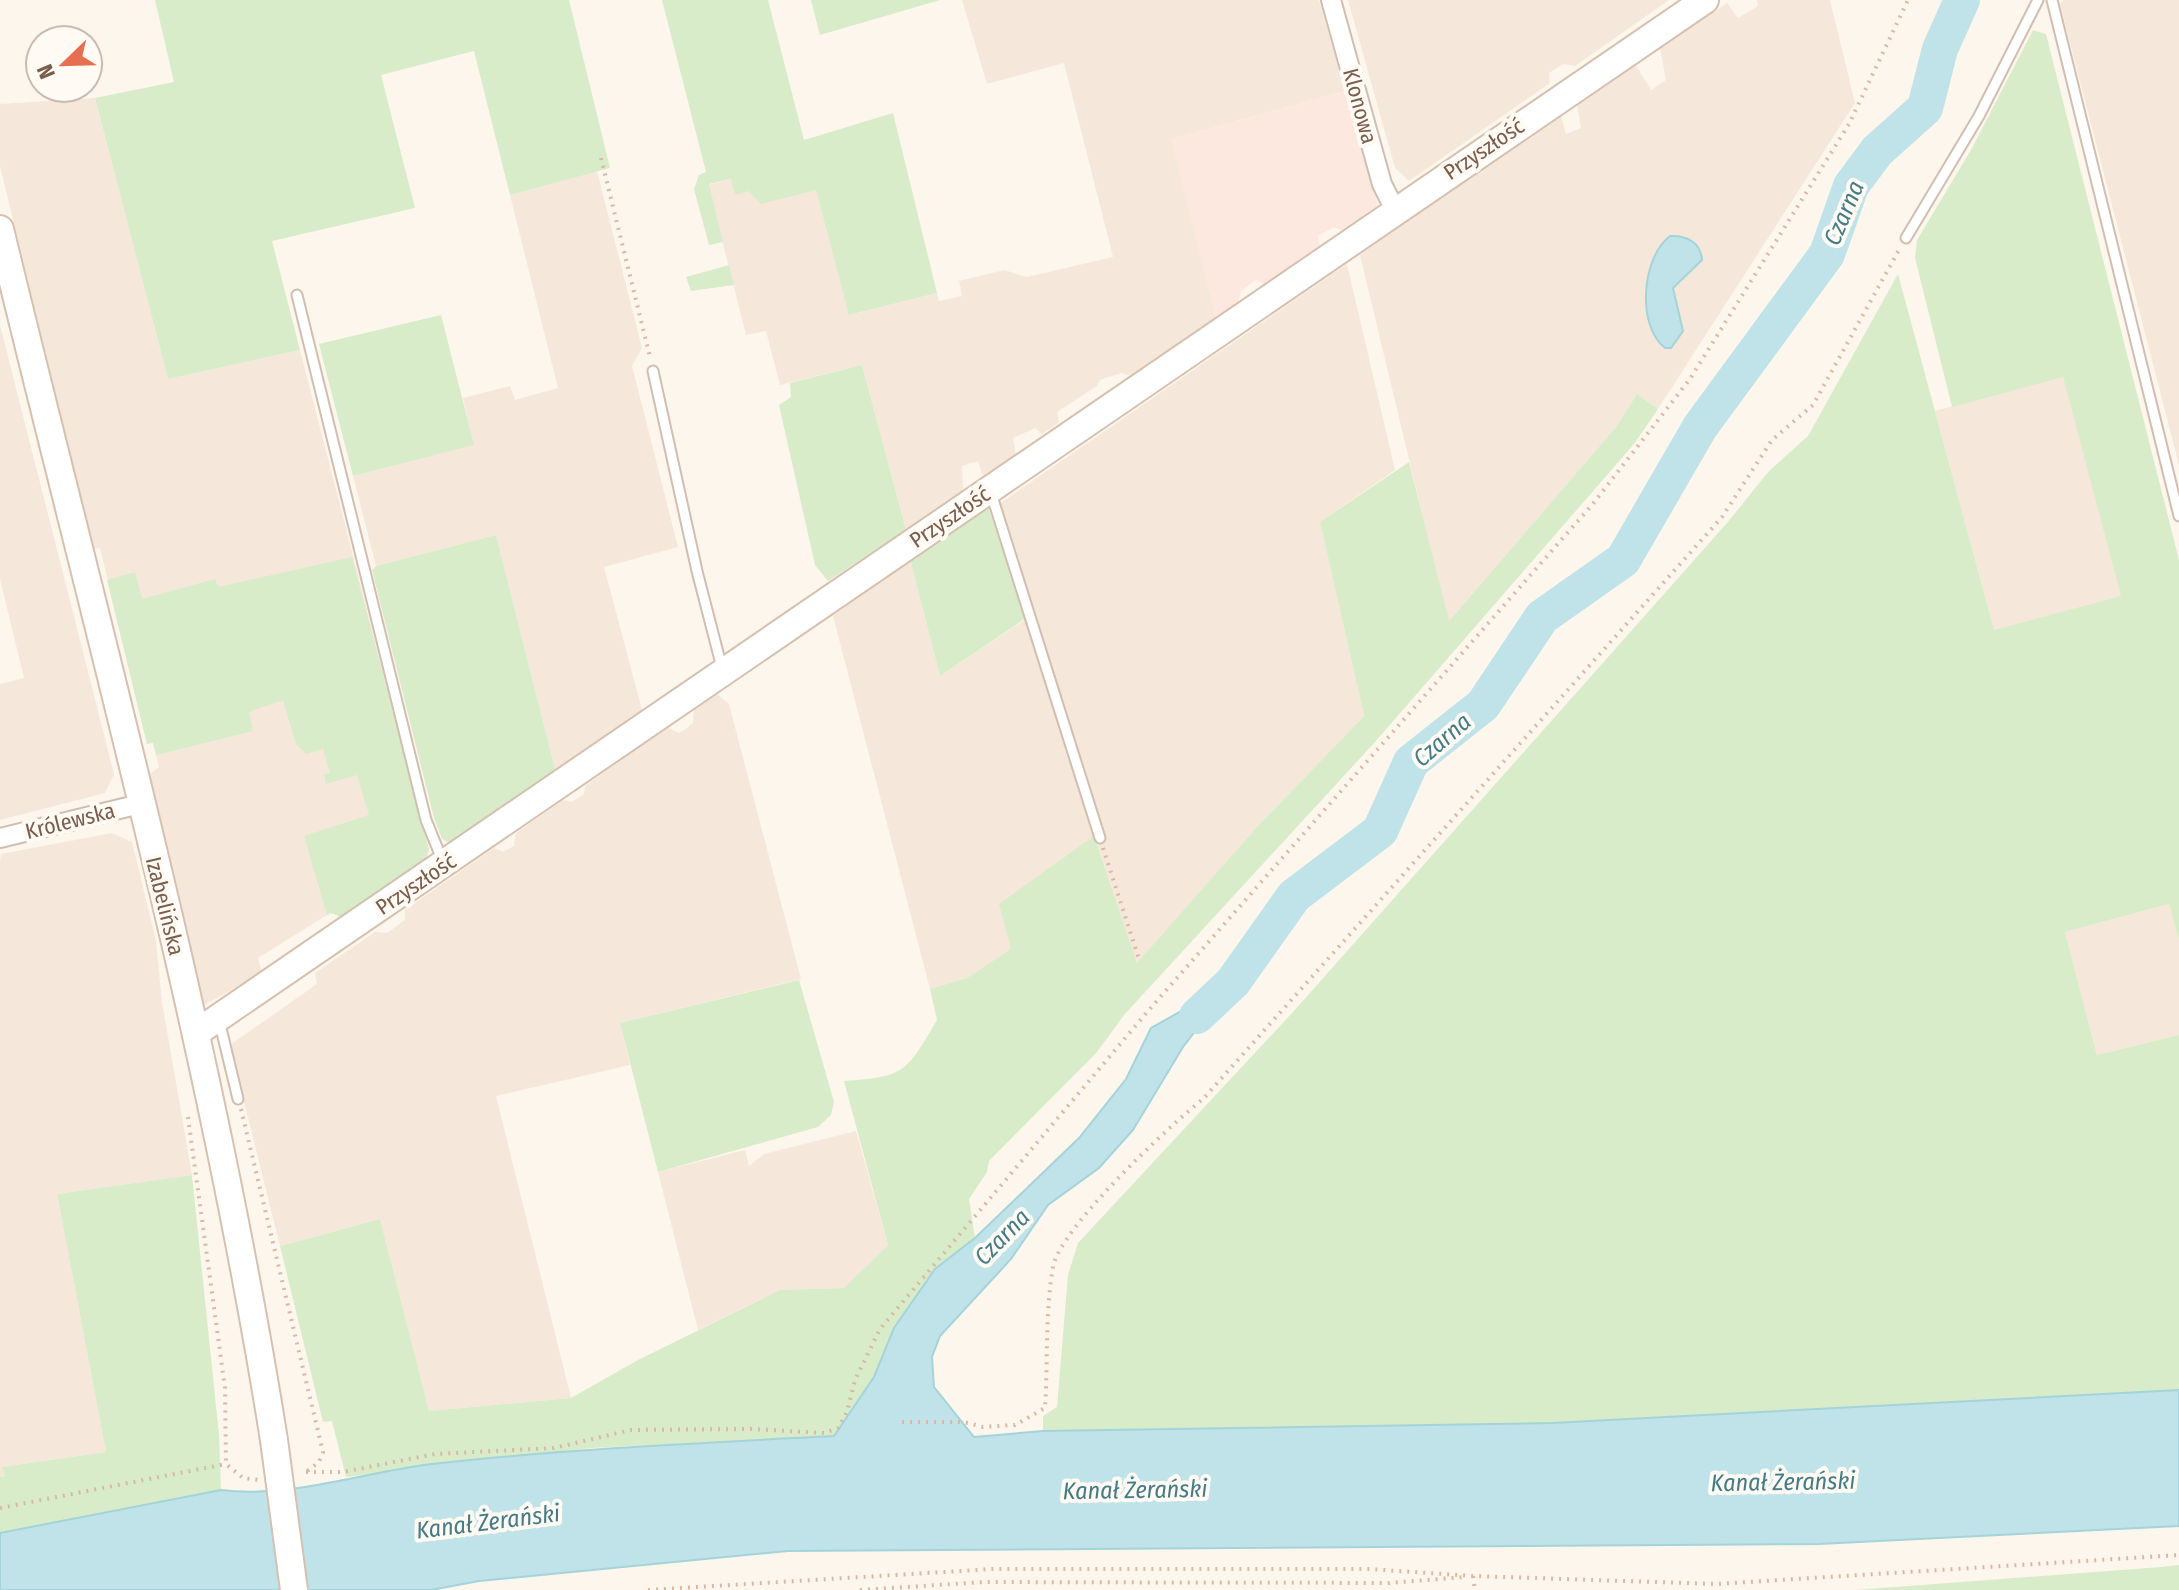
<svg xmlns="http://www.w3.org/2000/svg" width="2179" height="1590" font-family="'Fira Sans Condensed',sans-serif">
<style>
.residential{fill:#f5e8da}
.commercial{fill:#fde8e0}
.green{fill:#d8ecc9}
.water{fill:#bfe3e8;stroke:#a5d3da;stroke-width:2}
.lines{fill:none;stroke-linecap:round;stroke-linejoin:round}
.river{stroke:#bfe3e8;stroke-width:36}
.lane-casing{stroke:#d1beb0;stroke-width:13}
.street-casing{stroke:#d1beb0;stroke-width:22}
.secondary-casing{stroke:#d6c0b0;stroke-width:30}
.path{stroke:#d9b8a5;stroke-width:4;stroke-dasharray:2 6;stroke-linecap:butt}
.lane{stroke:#fff;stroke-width:9}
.street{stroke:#fff;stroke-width:18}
.secondary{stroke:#fff;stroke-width:26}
.secondary-bridge-casing{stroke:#d6c0b0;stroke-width:30;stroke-linecap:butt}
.secondary-bridge{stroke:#fff;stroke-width:26}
.labels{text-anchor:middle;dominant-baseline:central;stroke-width:8;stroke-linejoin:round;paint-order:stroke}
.street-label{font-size:22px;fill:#7a5c4d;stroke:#fffaf3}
.water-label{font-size:24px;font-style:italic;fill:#437c86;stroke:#fffaf3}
</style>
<rect width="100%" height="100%" fill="#fdf6ec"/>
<!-- residential -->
<g class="residential">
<polygon points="962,0 1319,0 1345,91 1172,139 1216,319 1131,376 1121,373 1100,380 1097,386 1057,412 1059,422 1042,434 1035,428 1013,438 1016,455 983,477 978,461 962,466 963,491 906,530 862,365 780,385 766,331 746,335 708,185 731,179 748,191 793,195 816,190 850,315 937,293 939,301 962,296 959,281 1004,270 1027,277 1113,257 1064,63 987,84"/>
<polygon points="1348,0 1669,0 1575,66 1563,64 1549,73 1550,83 1409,181 1395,168"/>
<polygon points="1757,0 1830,0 1855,103 1658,409 1637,394 1616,427 1448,622 1360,255 1430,203 1561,116 1566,134 1581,128 1577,105 1635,64 1651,90 1666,80 1660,48 1727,3 1738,18 1758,6"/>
<polygon points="2063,0 2179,0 2179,465 2060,4"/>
<polygon points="95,98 168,379 300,350 429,850 347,919 330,913 258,958 262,973 204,1005 146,777 159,767 153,743 147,744 100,548 93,549 0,166 0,104"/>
<polygon points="597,171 642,348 632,366 678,547 604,567 642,710 556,773 496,535 376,566 353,476 473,445 463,398 510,386 515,400 558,388 510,195"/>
<polygon points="1347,264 1395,470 1320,522 1364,716 1257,827 1137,964 1094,836 1012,949 967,978 930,989 833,616 910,559 940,676 1026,619 1094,835 1101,831 999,504"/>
<polygon points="0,325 114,774 105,793 0,820 0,684 24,678 0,579"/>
<polygon points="2063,376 2122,596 1994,630 1935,411"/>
<polygon points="716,693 729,704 801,979 620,1023 630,1065 496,1096 571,1398 429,1411 380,1219 280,1246 230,1045 317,984 315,973 375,932 387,933 405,920 405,910 494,848 503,852 514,846 516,833 563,800 572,802 584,794 585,786 667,727 679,733 686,729 693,723 694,710"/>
<polygon points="112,833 132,842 156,941 162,1002 192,1175 57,1194 106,1452 2,1467 5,1476 0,1477 0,862 1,854"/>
<polygon points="2169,904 2179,941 2179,1035 2097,1055 2065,932"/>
<polygon points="856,1131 888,1245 844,1288 780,1290 698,1330 658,1172 745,1150 749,1166 764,1154"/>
</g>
<!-- commercial -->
<polygon class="commercial" points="1345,91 1378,205 1342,231 1334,227 1318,236 1320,246 1266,285 1256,280 1241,291 1238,303 1216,319 1171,139"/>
<!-- green -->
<g class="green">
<polygon points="155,0 569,0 610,168 510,195 474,51 381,75 415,208 272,241 300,350 168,379 95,98 174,82"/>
<polygon points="662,0 768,0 804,140 893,113 937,293 849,315 816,190 761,204 748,191 735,195 731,179 709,184 723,242 709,245 694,189 699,175 706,172"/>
<polygon points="811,0 940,0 820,35"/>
<polygon points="2033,30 2046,34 2179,560 2179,941 2169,904 2065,932 2097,1055 2179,1035 2179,1390 1552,1423 1043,1431 1043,1416 1057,1407 1068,1275 1078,1243 1293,1012 1727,523 1769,471 1808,436 1898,274 1994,630 2121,596 2063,377 1952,407 1915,258 1917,240 1972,148"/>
<polygon points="729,265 734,285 691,291 686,277"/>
<polygon points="441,315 474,445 353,476 319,344"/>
<polygon points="862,365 906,530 828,581 815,565 779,405 791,397 790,383"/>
<path d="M1637 394 1658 409 1634 444 1375 742 1124 1015 1097 1052 989 1161 987 1172 969 1199 975 1238 935 1270 894 1328 874 1377 834 1436 592 1448 346 1477 332 1421 323 1422 280 1246 380 1219 429 1411 571 1398 638 1360 780 1290 844 1288 888 1245 844 1081C906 1077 906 1072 937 1020L930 989 967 978 1011 949 999 904 1094 836 1137 963 1257 827 1364 716 1320 522 1409 462 1449 621 1616 427Z"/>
<polygon points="988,506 1026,618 940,676 910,559"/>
<polygon points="496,535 556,773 450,843 442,839 434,818 372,570 376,566"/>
<polygon points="352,557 429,850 424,865 347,919 331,913 327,915 304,836 369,815 357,775 326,784 324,775 330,773 323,749 306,754 296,744 283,700 249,712 253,731 156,755 153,742 147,744 107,580 135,572 142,599 215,579 218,587"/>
<polygon points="799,980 834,1102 831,1115 818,1127 658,1172 620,1023"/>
<polygon points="192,1175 219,1435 221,1490 0,1533 0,1477 5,1476 2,1467 106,1452 57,1194"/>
<polygon points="2179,1565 2179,1590 1855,1590 2161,1567"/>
</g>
<!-- water -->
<g class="water">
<path d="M1670 236C1687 235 1701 243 1702 260L1673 288 1683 331 1671 348H1665C1636 325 1642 257 1670 236Z"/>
<path d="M1233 982 1183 1047 1133 1130 1099 1168 1048 1205 1011 1259 940 1336 932 1357 934 1387 974 1437 1043 1431 1552 1423 2179 1390V1526L1819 1544 788 1551 479 1581 431 1590H0V1533L221 1490C288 1499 364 1472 432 1464 566 1449 700 1443 834 1436L874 1377 894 1328 935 1269 975 1238 1079 1138 1126 1079 1151 1028Z"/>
</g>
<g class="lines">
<!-- river -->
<polyline class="river" points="1197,1016 1233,982 1294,896 1380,831 1411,762 1483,705 1542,617 1623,560 1700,427 1827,254 1851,186 1877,151 1925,108 1940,49 1962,0"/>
<!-- lane casing -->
<g class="lane-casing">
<g id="lane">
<polyline points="2052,0 2179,516"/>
<polyline points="1906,238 1979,116 2038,0"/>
<polyline points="297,295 426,820 443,862"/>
<polyline points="653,371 697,571 722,668"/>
<polyline points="991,493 1100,838"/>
<polyline points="219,1020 238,1099"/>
</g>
</g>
<!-- street casing -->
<g class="street-casing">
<g id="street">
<polyline points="1331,0 1382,184 1395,210"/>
<polyline points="0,838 140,804"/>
</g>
</g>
<!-- secondary casing -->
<g class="secondary-casing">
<g id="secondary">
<path d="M0 229C97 631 209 1031 274 1440"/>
<polyline points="196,1033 1705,0"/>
</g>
</g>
<!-- path -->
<g class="path">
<polyline points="601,158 650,357"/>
<polyline points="1103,848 1139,959"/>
<polyline points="241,1109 323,1452 319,1462 306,1472"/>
<polyline points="188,1117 225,1388 226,1464 243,1478 259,1480"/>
<path d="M902 1422H964L983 1427 1015 1425 1045 1408C1048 1362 1045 1313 1053 1267 1060 1228 1169 1126 1203 1099L1722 517 1772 440 1813 405 1900 248"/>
<polyline points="306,1472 343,1472 435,1454 554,1448 631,1430 751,1429 824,1433 838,1428 847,1412 855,1380 880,1329 1148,1011 1592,505 1690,379 1849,124 1908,0"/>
<polyline points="0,1508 226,1464"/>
<polyline points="1473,1576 1475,1590"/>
<polyline points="648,1590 993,1569 1369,1569 1473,1576 1716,1584 2179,1555"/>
<polyline points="860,1590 984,1582 1389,1583 1465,1577"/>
</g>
<!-- lane -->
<use href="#lane" class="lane"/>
<!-- street -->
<use href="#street" class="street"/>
<!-- secondary -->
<use href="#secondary" class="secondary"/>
<!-- secondary-bridge casing -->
<g class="secondary-bridge-casing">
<polyline id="secondary-bridge" points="274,1440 294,1590"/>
</g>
<!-- secondary-bridge -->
<use href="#secondary-bridge" class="secondary-bridge"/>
</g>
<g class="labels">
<!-- street labels -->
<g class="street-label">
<text transform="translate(1360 106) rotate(75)">Klonowa</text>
<text transform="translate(1484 149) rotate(-34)">Przyszłość</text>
<text transform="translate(950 517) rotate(-34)">Przyszłość</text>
<text transform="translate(70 821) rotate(-14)">Królewska</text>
<text transform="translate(416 884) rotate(-34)">Przyszłość</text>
<text transform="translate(165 906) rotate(76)">Izabelińska</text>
</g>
<!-- water labels -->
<g class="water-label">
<text transform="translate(1844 213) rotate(-67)">Czarna</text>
<text transform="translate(1442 740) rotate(-41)">Czarna</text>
<text transform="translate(1002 1237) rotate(-46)">Czarna</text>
<text transform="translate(1783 1482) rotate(-1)">Kanał Żerański</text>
<text transform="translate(1135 1490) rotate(-1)">Kanał Żerański</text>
<text transform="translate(488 1522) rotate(-7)">Kanał Żerański</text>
</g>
</g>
<!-- north arrow -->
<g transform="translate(64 64) rotate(247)"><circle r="38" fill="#fffaf3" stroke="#cabbb1" stroke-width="2"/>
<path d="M0-6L14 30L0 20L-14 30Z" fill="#e76f51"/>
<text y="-12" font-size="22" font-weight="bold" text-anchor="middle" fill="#7a5c4d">N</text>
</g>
</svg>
